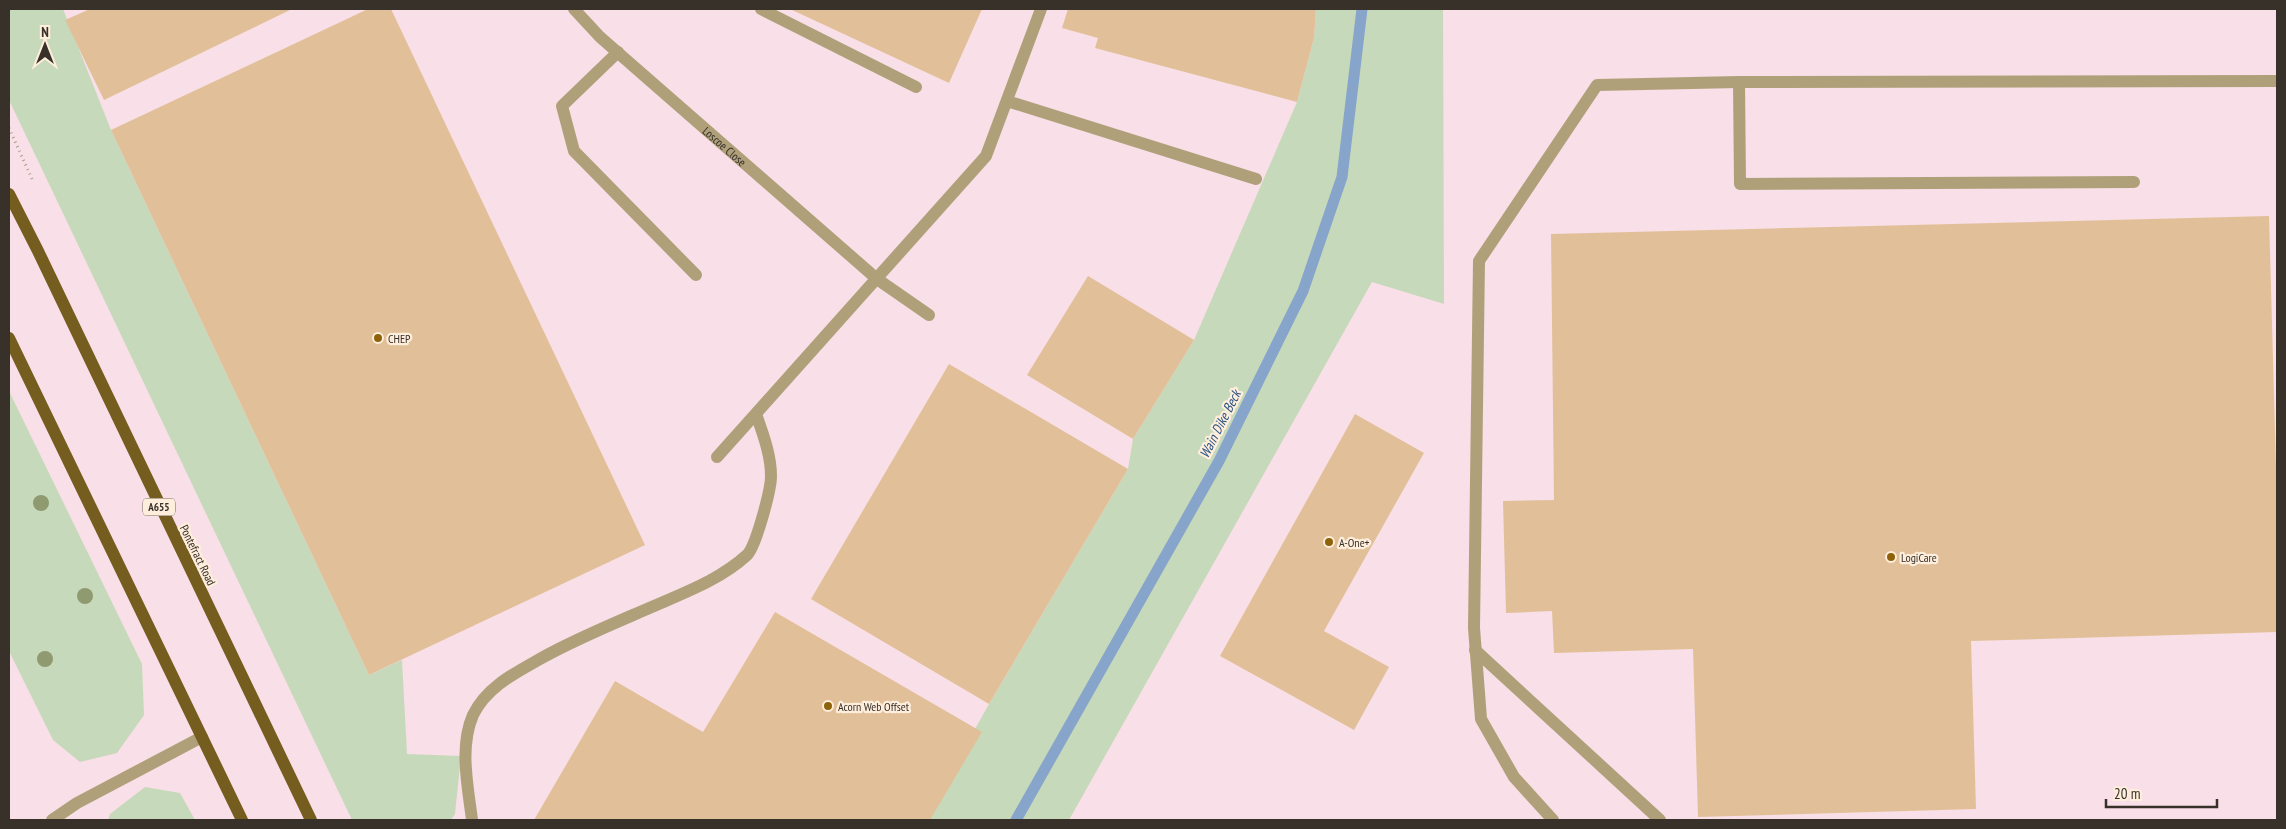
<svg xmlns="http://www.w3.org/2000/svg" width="2286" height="829" font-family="'PT Sans Narrow',sans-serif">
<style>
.industrial{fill:#f9dfe7}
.green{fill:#c7d9bb}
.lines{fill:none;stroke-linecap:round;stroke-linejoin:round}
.stream{stroke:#87a5ca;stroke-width:11}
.building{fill:#e1c099}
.path{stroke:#aa9d90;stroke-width:3;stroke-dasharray:1 4;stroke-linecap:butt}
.minor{stroke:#b0a07a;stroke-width:12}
.major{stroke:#755d1f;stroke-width:12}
.tree{fill:#909a71}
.poi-dot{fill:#8e6208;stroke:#ffeedc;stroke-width:2}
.labels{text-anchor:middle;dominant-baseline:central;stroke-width:4.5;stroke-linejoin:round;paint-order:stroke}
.shield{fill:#ffeedc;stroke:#736a5f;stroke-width:1}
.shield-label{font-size:11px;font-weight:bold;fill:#37312a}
.street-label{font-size:12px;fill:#37312a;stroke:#ffeedc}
.poi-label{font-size:12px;fill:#37312a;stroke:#ffeedc;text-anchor:start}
.water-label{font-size:14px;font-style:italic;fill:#2a5585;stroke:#ffeedc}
</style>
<rect width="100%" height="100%" fill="#ffeedc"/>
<!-- industrial -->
<rect class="industrial" x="9" y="9" width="2268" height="811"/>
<!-- green -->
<g class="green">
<polygon points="9,9 63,9 111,130 369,675 402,660 407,754 461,756 455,814 451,820 352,820 9,100"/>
<polygon points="1316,9 1443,9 1444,304 1372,282 1069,820 924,820 989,704 1128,469 1133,439 1194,340 1297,102 1314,38"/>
<polygon points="9,391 142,664 144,715 117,753 80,762 53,740 9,651"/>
<polygon points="145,787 180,793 195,820 108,820 110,814"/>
</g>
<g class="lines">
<!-- stream -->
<polyline class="stream" points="1016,820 1219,461 1303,291 1342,177 1362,9"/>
</g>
<!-- building -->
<g class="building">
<polygon points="90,9 292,9 104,100 65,20"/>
<polygon points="368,9 391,9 645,545 369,675 111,130"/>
<polygon points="790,9 982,9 949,83"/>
<polygon points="1068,9 1316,9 1314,38 1297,102 1095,48 1098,38 1062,28"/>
<polygon points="2269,216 2277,503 2277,632 1971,641 1976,809 1698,817 1693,649 1554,653 1552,611 1506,613 1503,501 1554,500 1551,234"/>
<polygon points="1088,276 1194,340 1133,439 1027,375"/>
<polygon points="949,364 1128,469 989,704 811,599"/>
<polygon points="1355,414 1424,453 1324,631 1389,667 1354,730 1220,656"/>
<polygon points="775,612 982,732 930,820 534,820 615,681 703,732"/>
</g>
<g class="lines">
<!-- path -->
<polyline class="path" points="9,128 32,179"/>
<!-- minor -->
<g class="minor">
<path id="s1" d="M574 9 600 37 877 279 929 315"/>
<polyline points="761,9 916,87"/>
<polyline points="618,52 562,106 574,151 696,275"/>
<polyline points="1739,82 1740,184 2134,182"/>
<polyline points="1007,101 1256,179"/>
<polyline points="717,457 986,156 1041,9"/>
<polyline points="1475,650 1660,820"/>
<polyline points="52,820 77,803 202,737"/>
<path d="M472 820C468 787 459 747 473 715 486 688 513 674 538 660 575 639 615 623 654 606 686 592 721 579 747 555 756 546 771 490 771 476 771 455 763 434 756 414"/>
<polyline points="1553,820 1514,777 1481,719 1474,628 1479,261 1597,85 1739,82 2277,81"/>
</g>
<!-- major -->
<g class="major">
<polyline points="9,194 38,251 311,820"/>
<polyline points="9,338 242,820"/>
</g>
</g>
<!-- trees -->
<g class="tree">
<circle cx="41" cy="503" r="8"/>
<circle cx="85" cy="596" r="8"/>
<circle cx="45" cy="659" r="8"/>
</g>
<!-- markers -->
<g class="poi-dot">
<circle cx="378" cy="338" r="5"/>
<circle cx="1329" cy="542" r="5"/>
<circle cx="1891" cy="557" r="5"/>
<circle cx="828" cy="706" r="5"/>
</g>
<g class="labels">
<!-- shield labels -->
<rect class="shield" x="143" y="498.5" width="32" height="17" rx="4"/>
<g class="shield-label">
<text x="159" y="507">A655</text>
</g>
<!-- street labels -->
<g class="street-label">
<text stroke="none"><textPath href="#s1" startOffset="204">Loscoe Close</textPath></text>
<text transform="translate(198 555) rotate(64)">Pontefract Road</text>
</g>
<!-- poi labels -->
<g class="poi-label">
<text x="388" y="338">CHEP</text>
<text x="1339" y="542">A-One+</text>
<text x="1901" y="557">LogiCare</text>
<text x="838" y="706">Acorn Web Offset</text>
</g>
<!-- water labels -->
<g class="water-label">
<text transform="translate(1220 424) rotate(-63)">Wain Dike Beck</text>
</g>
</g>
<!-- border -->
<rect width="2286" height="829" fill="none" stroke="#37312a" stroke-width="20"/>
<!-- north arrow -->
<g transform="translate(45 45)" stroke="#ffeedc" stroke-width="4" paint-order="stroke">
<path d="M0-4L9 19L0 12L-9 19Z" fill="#37312a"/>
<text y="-8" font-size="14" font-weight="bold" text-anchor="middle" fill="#37312a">N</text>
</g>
<!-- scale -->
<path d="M2106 799v8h111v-8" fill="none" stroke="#37312a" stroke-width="2.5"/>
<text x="2114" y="799" font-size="15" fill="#37312a" stroke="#ffeedc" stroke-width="4" paint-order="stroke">20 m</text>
</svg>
